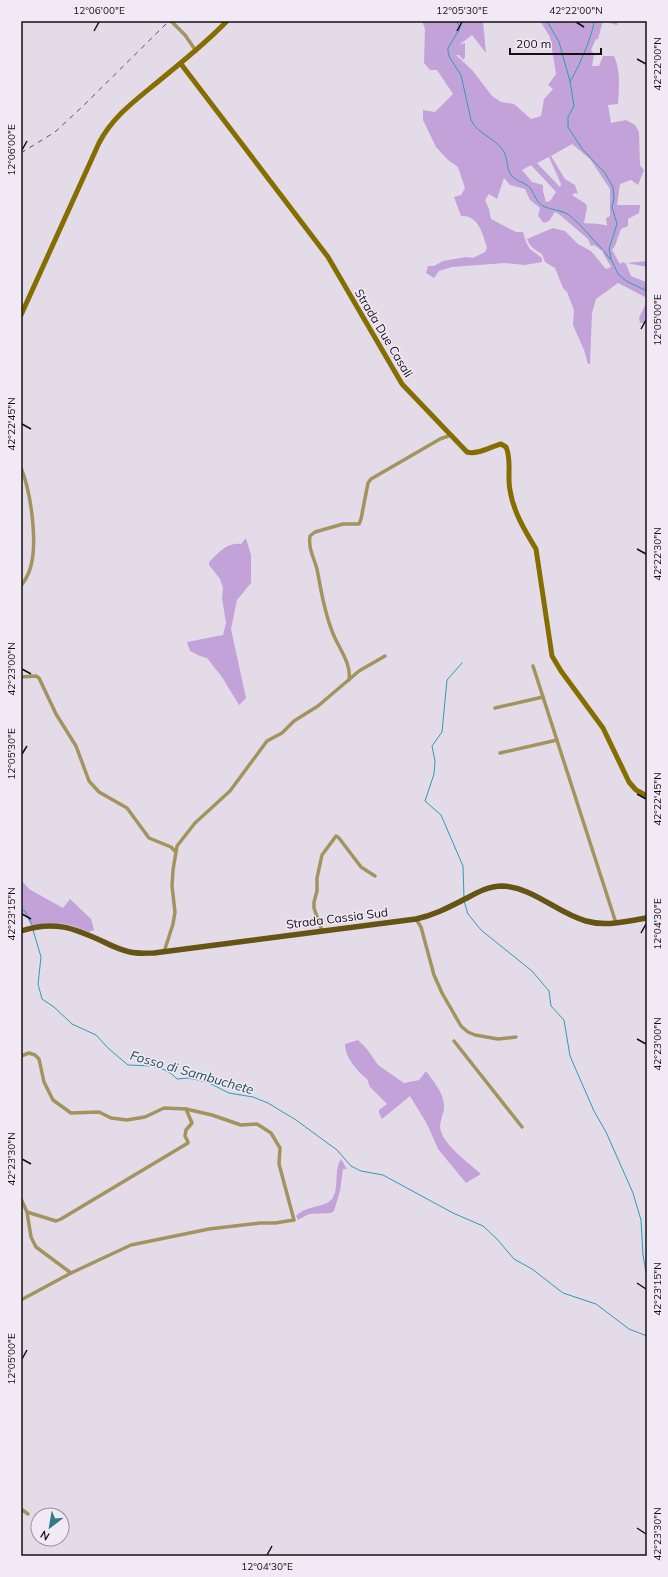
<svg xmlns="http://www.w3.org/2000/svg" width="668" height="1577" font-family="Mulish,sans-serif">
<style>
.green{fill:#c3a2da;fill-rule:evenodd}
.lines{fill:none;stroke-linecap:round;stroke-linejoin:round}
.stream{stroke:#2c9bb7;stroke-width:1}
.street{stroke:#a3935e;stroke-width:3.5}
.secondary{stroke:#856d00;stroke-width:5}
.primary{stroke:#655413;stroke-width:5.5}
.rail{stroke:#565259;stroke-width:1;stroke-dasharray:5 5;stroke-linecap:butt}
.ticks{fill:none;stroke:#121014;stroke-width:1.5}
.labels{text-anchor:middle;dominant-baseline:central;stroke-width:3;stroke-linejoin:round;paint-order:stroke}
.street-label{font-size:12px;fill:#121014;stroke:#f1eaf6}
.water-label{font-size:13px;font-style:italic;fill:#204e5a;stroke:#f1eaf6}
.neatline{fill:none;stroke:#121014;stroke-width:1.5}
.ticks-label{font-size:10px;text-anchor:middle;fill:#121014}
</style>
<rect width="100%" height="100%" fill="#e3dce8"/>
<!-- green -->
<g class="green">
<path d="M422 21H483L486 53 472 35 459 45 465 43V57L463 60 459 55H456L473 71 492 96 501 102 514 104 531 119 541 116 544 99 553 89 548 85 556 74 550 37 540 21H618L617 25 603 21 598 39H596L591 50 594 54 592 66H599L603 56H614C621 71 619 88 618 104L608 105 611 123 626 120 635 125 639 132 640 165 644 170 638 185 631 180 620 184 617 205H640L639 213 628 219V226L621 229 615 246 612 250 620 264 623 262 626 264 631 276 646 282 647 279V298L618 283 596 299 592 313 590 364H588L584 350 573 325 574 310 567 292 563 288 555 268 545 262 542 254C535 250 530 247 527 239L553 228 565 231 578 244 591 251 606 269 611 267 602 251 594 245 591 246 588 239 560 215 555 212 549 221 544 223 538 216 540 208 530 200 525 189 510 185 504 178 497 199 489 194 485 200 489 209 491 219 516 232H523L526 242 530 249 542 258V262L525 265 505 263 452 267 439 271 434 278 426 273 428 266H434L443 261 466 257 473 258 485 252 487 248C483 235 479 215 461 216L454 197 461 195 465 188 458 167 448 160 436 147 423 120V110L435 112 453 94 437 70H430L424 63 425 29ZM572 144 590 159 610 189V216L606 218 607 226C601 223 591 224 584 223L587 208 586 204 572 195 575 193 578 194 575 185 565 179 551 156ZM549 157 561 184 560 187 537 163ZM531 165 556 192 550 201 546 202 543 191V185L532 182 522 170Z"/>
<polygon points="647,261 647,267 627,263"/>
<polygon points="647,301 647,325 645,323 640,323 639,318"/>
<path d="M246 538 251 555V583L237 600 231 629 246 698 239 705 222 677 207 658 200 656 190 651 187 642 223 635 226 623 222 598 223 588 220 579 209 565V562C219 553 226 542 241 544Z"/>
<path d="M21 880 29 889 63 908 70 899 91 919 94 930 89 932C66 922 56 922 31 925L26 915 21 912Z"/>
<path d="M358 1040 367 1049 378 1065 404 1083 419 1080 426 1071C434 1082 444 1093 444 1107 444 1116 437 1124 442 1134 447 1147 470 1164 481 1174L466 1183 438 1149 427 1124 410 1096 382 1119 379 1113V1110L387 1104 370 1087 367 1079C357 1071 345 1057 345 1044Z"/>
<path d="M341 1159 347 1169H343L340 1191 334 1211 331 1213 309 1214 298 1220 296 1216C306 1205 325 1208 332 1199 340 1187 333 1171 341 1159Z"/>
</g>
<g class="lines">
<!-- stream -->
<g class="stream">
<path d="M456 21 460 27 459 30 448 48V52L450 58 461 75 471 120C478 134 493 137 502 149 509 157 505 170 513 177 518 182 527 183 531 189 535 195 536 202 543 206 551 210 562 210 569 215 582 225 591 238 602 249"/>
<polyline points="547,21 559,42 570,81 574,106 568,117 568,127 583,150 605,173 613,187 614,199 612,207 617,224 609,249 611,259 618,274 626,281 647,291"/>
<path d="M570 81C577 72 594 32 594 21"/>
<polyline points="604,251 610,259"/>
<polyline points="462,663 447,680 442,732 432,746 435,761 434,774 425,801 441,815 463,866 464,898"/>
<polyline points="464,901 468,914 481,930 532,971 549,991 551,1006 564,1020 570,1056 594,1111 606,1132 633,1193 641,1220 643,1255 647,1278"/>
<polyline points="21,909 25,911 32,925"/>
<path d="M33 930 41 957 38 984 42 999 54 1007 72 1024 96 1035 109 1049 128 1065C147 1066 163 1064 177 1079L188 1078 198 1080 209 1083 229 1093 253 1097 268 1103 296 1120 337 1150 351 1166 361 1171 383 1175 453 1213 483 1226 497 1239 514 1259 532 1269 563 1293 596 1304 629 1329 647 1336"/>
</g>
<!-- street -->
<g class="street">
<polyline points="171,21 185,35 196,51"/>
<path d="M21 468C31 492 39 547 29 572 27 577 24 582 21 586"/>
<polyline points="533,666 616,923"/>
<polyline points="21,677 36,676 39,678 56,714 76,746 89,781 99,792 127,808 149,838 171,847 175,851"/>
<path d="M349 680C352 663 337 646 332 631 324 611 321 590 317 569 314 558 308 548 310 536L315 532 343 524H359L361 519 368 483 371 479 440 439 451 435"/>
<polyline points="495,708 543,697"/>
<polyline points="500,753 557,740"/>
<polyline points="416,919 421,927 434,975 442,993 461,1026 468,1032 475,1035 498,1039 516,1037"/>
<polyline points="322,931 314,908 314,902 317,891 317,878 322,855 336,836 339,838 361,867 375,876"/>
<polyline points="164,952 173,924 175,912 172,886 173,870 177,846 195,823 230,791 267,741 282,733 294,721 318,706 359,671 385,656"/>
<polyline points="454,1041 522,1127"/>
<polyline points="21,1056 29,1053 35,1055 39,1059 44,1082 53,1100 71,1113 99,1112 111,1118 127,1120 145,1117 164,1108 186,1109 212,1115 241,1125 257,1124 271,1133 280,1148 279,1164 294,1220 275,1223 260,1223 209,1229 131,1245 71,1273 21,1300"/>
<polyline points="21,1199 27,1212 31,1237 36,1247 71,1273"/>
<polyline points="27,1212 56,1221 61,1219 188,1143 188,1142 185,1136 186,1130 192,1123 186,1109"/>
<polyline points="21,1509 28,1514"/>
</g>
<!-- secondary -->
<g class="secondary">
<path d="M181 64 328 257 402 384 467 452C477 455 490 447 501 444L506 447C512 460 507 476 510 490 513 511 525 531 536 549L552 656 561 671 603 728 629 782 636 790 647 796"/>
<path d="M21 315 99 143C113 116 137 99 160 80 183 61 206 43 227 21"/>
</g>
<!-- primary -->
<path class="primary" d="M21 931C54 920 74 928 104 942 112 946 121 950 130 952 138 954 146 953 154 953L416 919C435 915 451 906 467 898 478 892 489 886 502 886 533 887 557 913 586 921 606 927 627 921 647 918"/>
<!-- rail -->
<polyline class="rail" points="21,153 55,132 82,107 169,21"/>
</g>
<!-- ticks -->
<path class="ticks" d="M576 22 584 27M94 31 99 22M457 31 462 22M637 59 646 64M22 150 27 141M641 329 646 320M22 424 31 429M637 549 646 554M22 669 31 674M22 754 27 746M637 794 646 799M22 914 31 919M641 933 646 924M637 1039 646 1044M22 1159 31 1164M637 1283 646 1289M22 1359 27 1350M637 1528 646 1534M267 1555 272 1546"/>
<g class="labels">
<!-- street labels -->
<g class="street-label">
<text transform="translate(384 333) rotate(59)">Strada Due Casali</text>
<text transform="translate(337 918) rotate(-7)">Strada Cassia Sud</text>
</g>
<!-- water labels -->
<g class="water-label">
<text transform="translate(192 1072) rotate(16)">Fosso di Sambuchete</text>
</g>
</g>
<!-- border -->
<rect width="668" height="1577" fill="none" stroke="#f1eaf6" stroke-width="44"/>
<!-- north arrow -->
<g transform="translate(50 1527) rotate(211)"><circle r="19" fill="#f1eaf6" stroke="#98939c"/>
<path d="M0-3L7 15L0 10L-7 15Z" fill="#347987"/>
<text y="-6" font-size="11" font-weight="bold" text-anchor="middle" fill="#121014">N</text>
</g>
<!-- scale -->
<path d="M510 48v6h91v-6" fill="none" stroke="#121014" stroke-width="2"/>
<text x="516" y="48" font-size="12" fill="#121014" stroke="#f1eaf6" stroke-width="3" paint-order="stroke">200 m</text>
<rect x="22" y="22" width="624" height="1533" class="neatline"/>
<g class="ticks-label">
<text x="99" y="14">12°06'00"E</text>
<text x="462" y="14">12°05'30"E</text>
<text x="576" y="14">42°22'00"N</text>
<text transform="translate(657 64) rotate(-90)" y="4">42°22'00"N</text>
<text transform="translate(11 150) rotate(-90)" y="4">12°06'00"E</text>
<text transform="translate(657 320) rotate(-90)" y="4">12°05'00"E</text>
<text transform="translate(11 424) rotate(-90)" y="4">42°22'45"N</text>
<text transform="translate(657 554) rotate(-90)" y="4">42°22'30"N</text>
<text transform="translate(11 669) rotate(-90)" y="4">42°23'00"N</text>
<text transform="translate(11 754) rotate(-90)" y="4">12°05'30"E</text>
<text transform="translate(657 799) rotate(-90)" y="4">42°22'45"N</text>
<text transform="translate(11 914) rotate(-90)" y="4">42°23'15"N</text>
<text transform="translate(657 924) rotate(-90)" y="4">12°04'30"E</text>
<text transform="translate(657 1044) rotate(-90)" y="4">42°23'00"N</text>
<text transform="translate(11 1159) rotate(-90)" y="4">42°23'30"N</text>
<text transform="translate(657 1289) rotate(-90)" y="4">42°23'15"N</text>
<text transform="translate(11 1359) rotate(-90)" y="4">12°05'00"E</text>
<text transform="translate(657 1534) rotate(-90)" y="4">42°23'30"N</text>
<text x="267" y="1570">12°04'30"E</text>
</g>
</svg>
